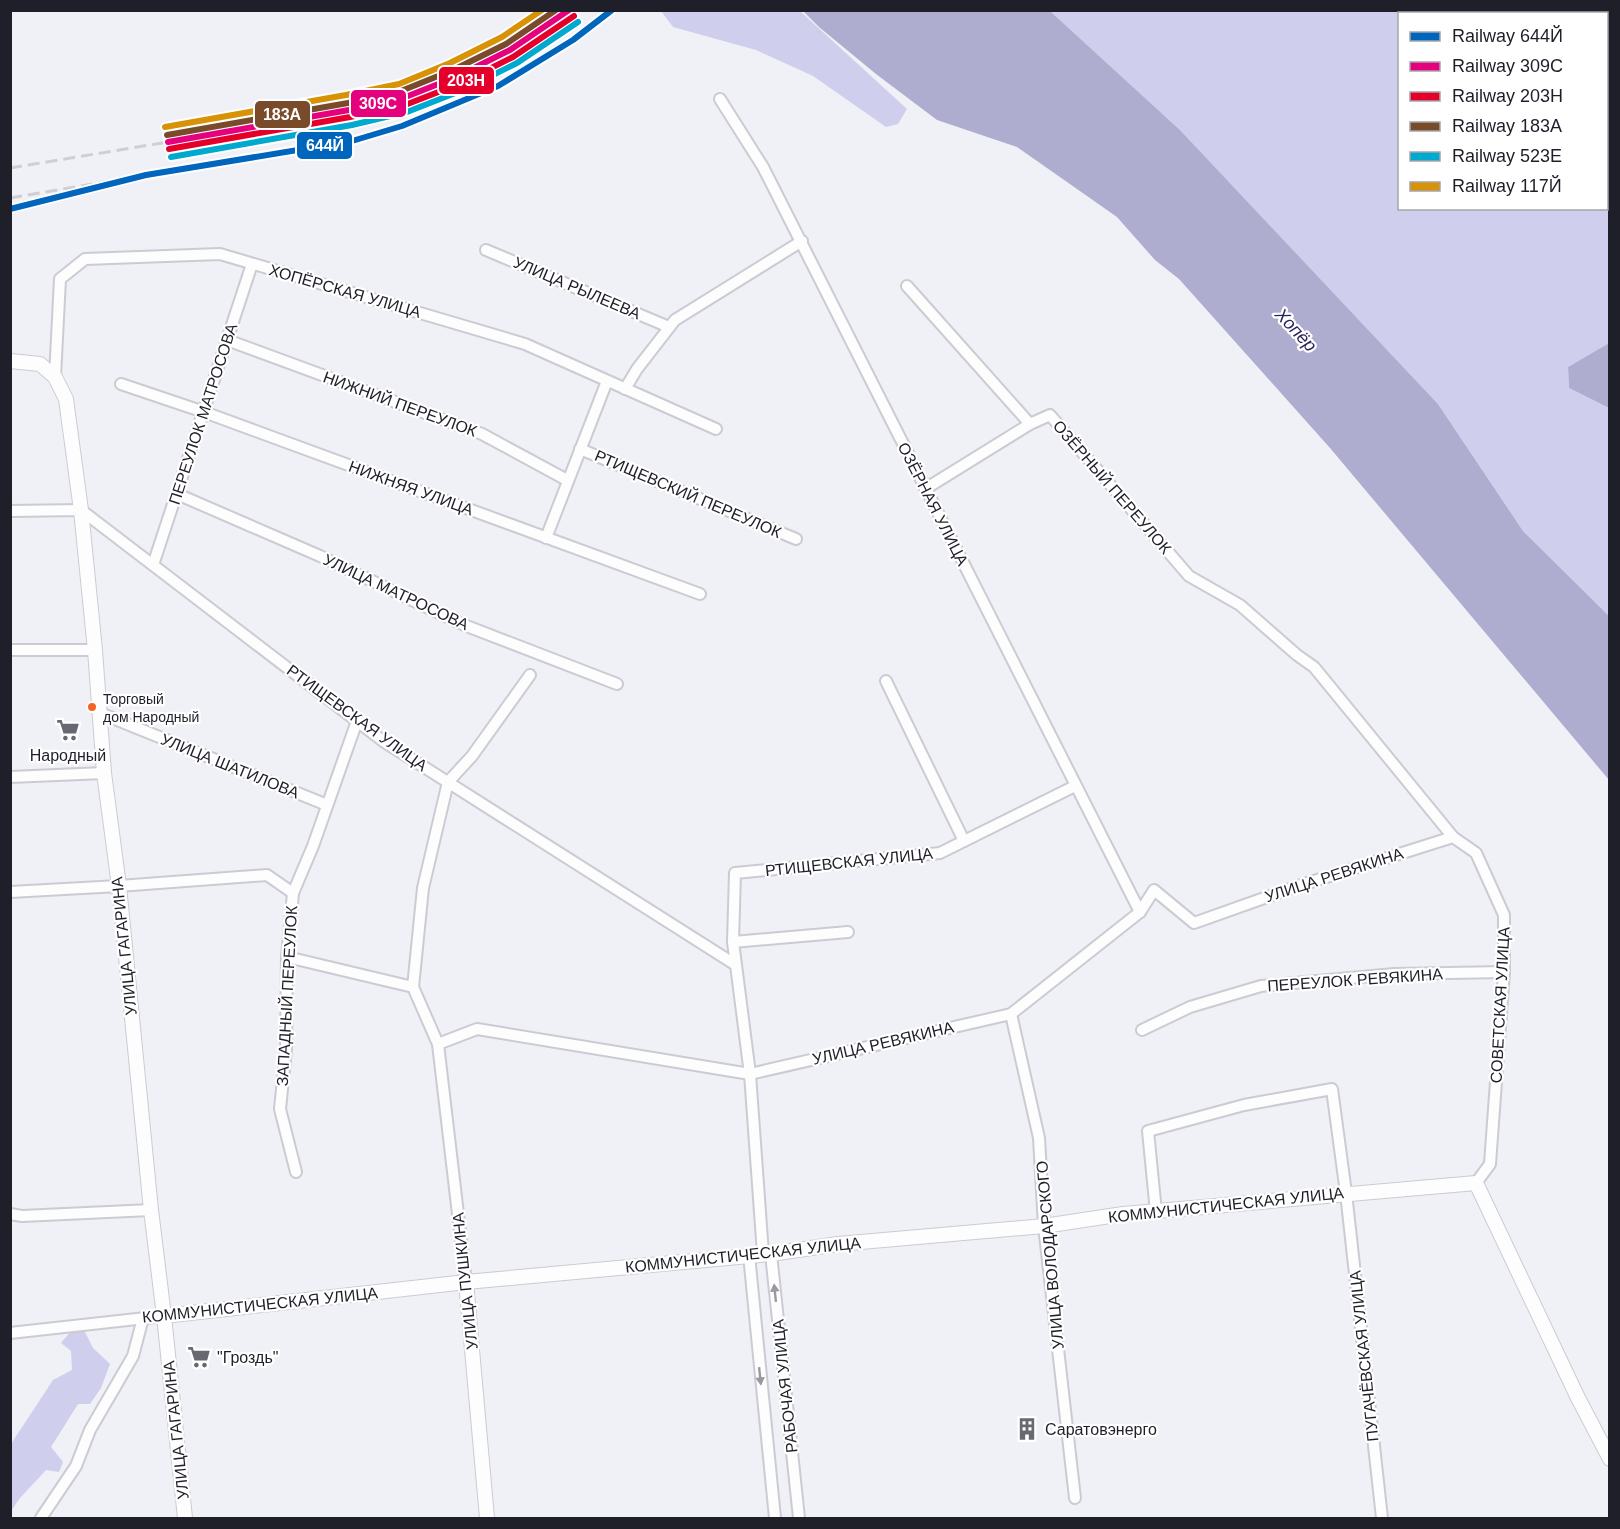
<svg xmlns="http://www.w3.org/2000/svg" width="1620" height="1529" font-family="Arial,sans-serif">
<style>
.forest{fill:#d0ceed;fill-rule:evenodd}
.water{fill:#aeadd0}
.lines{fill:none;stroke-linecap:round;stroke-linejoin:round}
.minor-casing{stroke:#cbcbd4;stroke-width:14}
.tertiary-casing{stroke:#cbcbd4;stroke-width:16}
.minor{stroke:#fdfdfe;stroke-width:10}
.tertiary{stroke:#fdfdfe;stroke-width:14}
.rail{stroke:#cfcfd1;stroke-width:3;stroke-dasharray:12 6;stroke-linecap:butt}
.rail-1-casing{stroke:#fff;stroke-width:10}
.rail-2-casing{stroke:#fff;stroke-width:10}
.rail-3-casing{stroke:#fff;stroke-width:10}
.rail-4-casing{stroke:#fff;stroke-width:10}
.rail-5-casing{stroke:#fff;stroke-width:10}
.rail-6-casing{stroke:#fff;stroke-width:10}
.rail-1{stroke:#0065bd;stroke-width:6}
.rail-2{stroke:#e5007d;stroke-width:6}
.rail-3{stroke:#e4002b;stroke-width:6}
.rail-4{stroke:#7a4b2a;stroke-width:6}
.rail-5{stroke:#00a9ce;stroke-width:6}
.rail-6{stroke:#d79206;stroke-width:6}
.oneway{fill:#99999f}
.bus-dot{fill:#f26522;stroke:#fff;stroke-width:2}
.labels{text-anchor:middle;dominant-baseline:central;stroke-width:4.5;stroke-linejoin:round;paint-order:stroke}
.bus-label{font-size:14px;fill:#1f1f2a;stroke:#fff;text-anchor:start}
.street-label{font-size:16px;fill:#1f1f2a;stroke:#fff}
.poi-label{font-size:16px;fill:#1f1f2a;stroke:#fff;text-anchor:start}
.water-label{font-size:18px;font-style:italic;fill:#2d235e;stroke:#fff}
.line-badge{stroke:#fff;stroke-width:2}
.badge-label{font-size:16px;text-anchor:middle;font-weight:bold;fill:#fff}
</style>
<rect width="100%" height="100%" fill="#f0f0f7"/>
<!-- forest -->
<g class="forest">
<polygon points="661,11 800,11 907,109 898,124 886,127 813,76 756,50 673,27"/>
<path d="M1050 11H1609V343L1568 367 1569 388 1609 408V616L1523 531 1438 404 1180 130ZM1400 14H1606V208H1400Z"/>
<polygon points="71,1331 85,1332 93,1348 110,1364 101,1388 90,1404 78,1404 51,1447 63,1462 59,1472 46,1470 20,1498 11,1511 11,1444 53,1380 72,1370 71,1351 61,1343"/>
</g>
<!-- water -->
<g class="water">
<polygon points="803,11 1050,11 1180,130 1438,404 1523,531 1609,616 1609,780 1330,448 1179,279 1155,260 1117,217 1017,147 937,120 876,74 819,27"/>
<polygon points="1609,343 1610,408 1609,408 1569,388 1568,367"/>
</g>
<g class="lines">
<!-- minor casing -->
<g class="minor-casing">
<g id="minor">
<polyline points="720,99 763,167 1140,912"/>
<polyline points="486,250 669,327"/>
<polyline points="907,286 1030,424 1050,415 1189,576 1240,605 1297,655 1314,667 1453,837 1476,853 1504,915 1504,972 1490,1164 1476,1183"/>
<polyline points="227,340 482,434 567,480"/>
<polyline points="55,377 60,279 85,259 220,254 525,344 716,429"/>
<polyline points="121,384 204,412 700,594"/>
<polyline points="625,389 637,369 675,320 802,241"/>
<polyline points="580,449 796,539"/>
<polyline points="925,489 1030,424"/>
<polyline points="177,494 320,556 464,625 617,684"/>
<polyline points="10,511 81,510 383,741 736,965 750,1074 763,1254"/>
<polyline points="546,538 607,381"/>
<polyline points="153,565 252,264"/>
<polyline points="10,650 95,650"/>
<polyline points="886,681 964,841"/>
<polyline points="100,713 327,805"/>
<polyline points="10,777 104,773"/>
<polyline points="10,892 119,886 267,875 293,893"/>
<polyline points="733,942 848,932"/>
<polyline points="287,957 413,987 438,1044 477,1029 750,1074 1011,1014 1140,912 1154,890 1194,923 1295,887 1453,837"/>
<polyline points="736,965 733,942 735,873 940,853 1075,786"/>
<polyline points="413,987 423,888 448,782 472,756 530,675"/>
<polyline points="1011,1014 1039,1138 1044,1226 1075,1498"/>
<polyline points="1142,1030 1190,1007 1261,986 1394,974 1504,972"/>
<polyline points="438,1044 466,1282"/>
<polyline points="296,1172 280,1109 286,1049 287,957 293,893 313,846 357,721"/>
<polyline points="1156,1212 1148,1131 1244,1105 1332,1089 1346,1193 1382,1518"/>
<polyline points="10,1214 22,1216 151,1210"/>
<polyline points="771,1254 799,1518"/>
<polyline points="749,1255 775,1518"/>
<polyline points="10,1333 164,1316"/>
<polyline points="41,1518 76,1466 90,1430 133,1356 143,1318"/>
</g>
</g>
<!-- tertiary casing -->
<g class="tertiary-casing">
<g id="tertiary">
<polyline points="10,361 40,364 55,377 66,399 81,510 95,650 104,773 119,886 151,1210 164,1316 185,1518"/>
<polyline points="466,1282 487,1518"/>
<polyline points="164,1316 466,1282 771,1254 838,1244 1044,1226 1123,1214 1476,1183 1578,1398 1610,1459"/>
</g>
</g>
<!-- minor -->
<use href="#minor" class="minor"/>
<!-- tertiary -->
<use href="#tertiary" class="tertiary"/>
<!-- rail -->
<g class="rail">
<polyline points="10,168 168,142"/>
<polyline points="10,198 146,175"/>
</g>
<!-- rail-1 casing -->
<g class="rail-1-casing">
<polyline id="rail-1" points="10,209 146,175 352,141 402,126 498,86 573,40 612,10"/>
</g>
<!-- rail-2 casing -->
<g class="rail-2-casing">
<polyline id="rail-2" points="168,142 349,110 403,98 456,77 510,50 569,10"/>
</g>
<!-- rail-3 casing -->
<g class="rail-3-casing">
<polyline id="rail-3" points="169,149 350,117 405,105 459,84 513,57 574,16"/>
</g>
<!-- rail-4 casing -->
<g class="rail-4-casing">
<polyline id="rail-4" points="167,135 348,103 401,91 453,70 506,44 556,10"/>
</g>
<!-- rail-5 casing -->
<g class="rail-5-casing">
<polyline id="rail-5" points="171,157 352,125 407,112 463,90 517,63 578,22"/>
</g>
<!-- rail-6 casing -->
<g class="rail-6-casing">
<polyline id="rail-6" points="165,127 346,95 399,84 450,63 502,37 542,10"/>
</g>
<!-- rail-1 -->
<use href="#rail-1" class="rail-1"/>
<!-- rail-2 -->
<use href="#rail-2" class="rail-2"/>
<!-- rail-3 -->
<use href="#rail-3" class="rail-3"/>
<!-- rail-4 -->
<use href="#rail-4" class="rail-4"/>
<!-- rail-5 -->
<use href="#rail-5" class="rail-5"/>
<!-- rail-6 -->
<use href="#rail-6" class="rail-6"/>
</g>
<!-- one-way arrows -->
<defs><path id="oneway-solid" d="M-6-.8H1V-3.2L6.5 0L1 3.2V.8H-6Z" transform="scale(1.5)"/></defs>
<g class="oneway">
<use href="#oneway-solid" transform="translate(775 1293) rotate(-96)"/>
<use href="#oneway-solid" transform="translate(760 1376) rotate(84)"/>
</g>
<!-- icons -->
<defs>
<g id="supermarket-bare" transform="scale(1.8)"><path d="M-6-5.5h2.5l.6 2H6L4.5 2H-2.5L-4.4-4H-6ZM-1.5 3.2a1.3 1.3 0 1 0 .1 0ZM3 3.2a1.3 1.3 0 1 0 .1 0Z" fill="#686872" stroke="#fff" stroke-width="2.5" paint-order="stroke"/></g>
<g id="building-bare" transform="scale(1.8)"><path d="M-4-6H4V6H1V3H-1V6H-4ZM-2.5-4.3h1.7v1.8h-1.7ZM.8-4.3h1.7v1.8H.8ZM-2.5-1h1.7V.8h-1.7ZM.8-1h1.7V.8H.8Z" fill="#686872" stroke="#fff" stroke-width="2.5" paint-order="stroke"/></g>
</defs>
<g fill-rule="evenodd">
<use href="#supermarket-bare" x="68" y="730"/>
<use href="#supermarket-bare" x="199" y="1357"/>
<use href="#building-bare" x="1027" y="1429"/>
</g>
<!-- markers -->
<circle class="bus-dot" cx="92" cy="707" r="5"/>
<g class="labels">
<!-- bus labels -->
<g class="bus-label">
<text x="103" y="699">Торговый<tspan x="103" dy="18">дом Народный</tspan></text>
</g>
<!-- street labels -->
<g class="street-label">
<text transform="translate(577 288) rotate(23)">УЛИЦА РЫЛЕЕВА</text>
<text transform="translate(345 291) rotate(16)">ХОПЁРСКАЯ УЛИЦА</text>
<text transform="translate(400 404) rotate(20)">НИЖНИЙ ПЕРЕУЛОК</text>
<text transform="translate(203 414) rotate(-72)">ПЕРЕУЛОК МАТРОСОВА</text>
<text transform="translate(1112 487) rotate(49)">ОЗЁРНЫЙ ПЕРЕУЛОК</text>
<text transform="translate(411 488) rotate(20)">НИЖНЯЯ УЛИЦА</text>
<text transform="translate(688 494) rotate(23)">РТИЩЕВСКИЙ ПЕРЕУЛОК</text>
<text transform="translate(933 504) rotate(63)">ОЗЁРНАЯ УЛИЦА</text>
<text transform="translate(396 592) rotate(25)">УЛИЦА МАТРОСОВА</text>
<text transform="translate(357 718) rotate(36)">РТИЩЕВСКАЯ УЛИЦА</text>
<text transform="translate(230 766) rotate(22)">УЛИЦА ШАТИЛОВА</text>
<text transform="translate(849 862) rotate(-6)">РТИЩЕВСКАЯ УЛИЦА</text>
<text transform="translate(1334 875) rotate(-18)">УЛИЦА РЕВЯКИНА</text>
<text transform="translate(124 946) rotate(-96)">УЛИЦА ГАГАРИНА</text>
<text transform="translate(1355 980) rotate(-4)">ПЕРЕУЛОК РЕВЯКИНА</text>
<text transform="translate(287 996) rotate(-87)">ЗАПАДНЫЙ ПЕРЕУЛОК</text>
<text transform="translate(1500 1005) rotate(-87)">СОВЕТСКАЯ УЛИЦА</text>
<text transform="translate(883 1043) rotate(-13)">УЛИЦА РЕВЯКИНА</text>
<text transform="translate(1226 1205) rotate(-6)">КОММУНИСТИЧЕСКАЯ УЛИЦА</text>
<text transform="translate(743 1255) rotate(-6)">КОММУНИСТИЧЕСКАЯ УЛИЦА</text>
<text transform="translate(1050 1255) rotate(-95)">УЛИЦА ВОЛОДАРСКОГО</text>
<text transform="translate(465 1281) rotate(-96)">УЛИЦА ПУШКИНА</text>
<text transform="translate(260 1305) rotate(-6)">КОММУНИСТИЧЕСКАЯ УЛИЦА</text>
<text transform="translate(1364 1356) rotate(-96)">ПУГАЧЁВСКАЯ УЛИЦА</text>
<text transform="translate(785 1386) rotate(-96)">РАБОЧАЯ УЛИЦА</text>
<text transform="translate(176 1430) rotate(-96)">УЛИЦА ГАГАРИНА</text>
</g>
<!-- poi labels -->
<g class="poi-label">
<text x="68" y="755" text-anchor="middle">Народный</text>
<text x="217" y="1357">"Гроздь"</text>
<text x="1045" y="1429">Саратовэнерго</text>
</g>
<!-- water labels -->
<g class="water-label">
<text transform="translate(1296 330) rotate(47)">Хопёр</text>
</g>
</g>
<g class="line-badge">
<rect x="438" y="66" width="57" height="29" rx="6" fill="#e4002b"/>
<rect x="350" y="89" width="57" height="29" rx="6" fill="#e5007d"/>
<rect x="254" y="100" width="57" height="29" rx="6" fill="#7a4b2a"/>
<rect x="296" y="131" width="57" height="29" rx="6" fill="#0065bd"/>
</g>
<g class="badge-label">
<text x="466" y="86">203Н</text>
<text x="378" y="109">309С</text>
<text x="282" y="120">183А</text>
<text x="325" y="151">644Й</text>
</g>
<!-- border -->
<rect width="1620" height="1529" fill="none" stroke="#1f1f2a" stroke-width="24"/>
<!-- legend -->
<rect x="1398" y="12" width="210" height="198" fill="#ffffff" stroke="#a5a5aa" stroke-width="1.5"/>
<rect x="1410" y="32" width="30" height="9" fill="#0065bd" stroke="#a5a5aa" stroke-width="1.5"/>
<text x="1452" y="42" font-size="18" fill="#1f1f2a">Railway 644Й</text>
<rect x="1410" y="62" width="30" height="9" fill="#e5007d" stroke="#a5a5aa" stroke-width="1.5"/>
<text x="1452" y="72" font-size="18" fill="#1f1f2a">Railway 309С</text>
<rect x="1410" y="92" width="30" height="9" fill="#e4002b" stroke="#a5a5aa" stroke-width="1.5"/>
<text x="1452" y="102" font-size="18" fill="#1f1f2a">Railway 203Н</text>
<rect x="1410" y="122" width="30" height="9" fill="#7a4b2a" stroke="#a5a5aa" stroke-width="1.5"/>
<text x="1452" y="132" font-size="18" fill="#1f1f2a">Railway 183А</text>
<rect x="1410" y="152" width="30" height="9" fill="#00a9ce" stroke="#a5a5aa" stroke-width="1.5"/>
<text x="1452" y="162" font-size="18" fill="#1f1f2a">Railway 523Е</text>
<rect x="1410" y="182" width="30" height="9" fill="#d79206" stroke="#a5a5aa" stroke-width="1.5"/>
<text x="1452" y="192" font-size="18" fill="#1f1f2a">Railway 117Й</text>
</svg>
